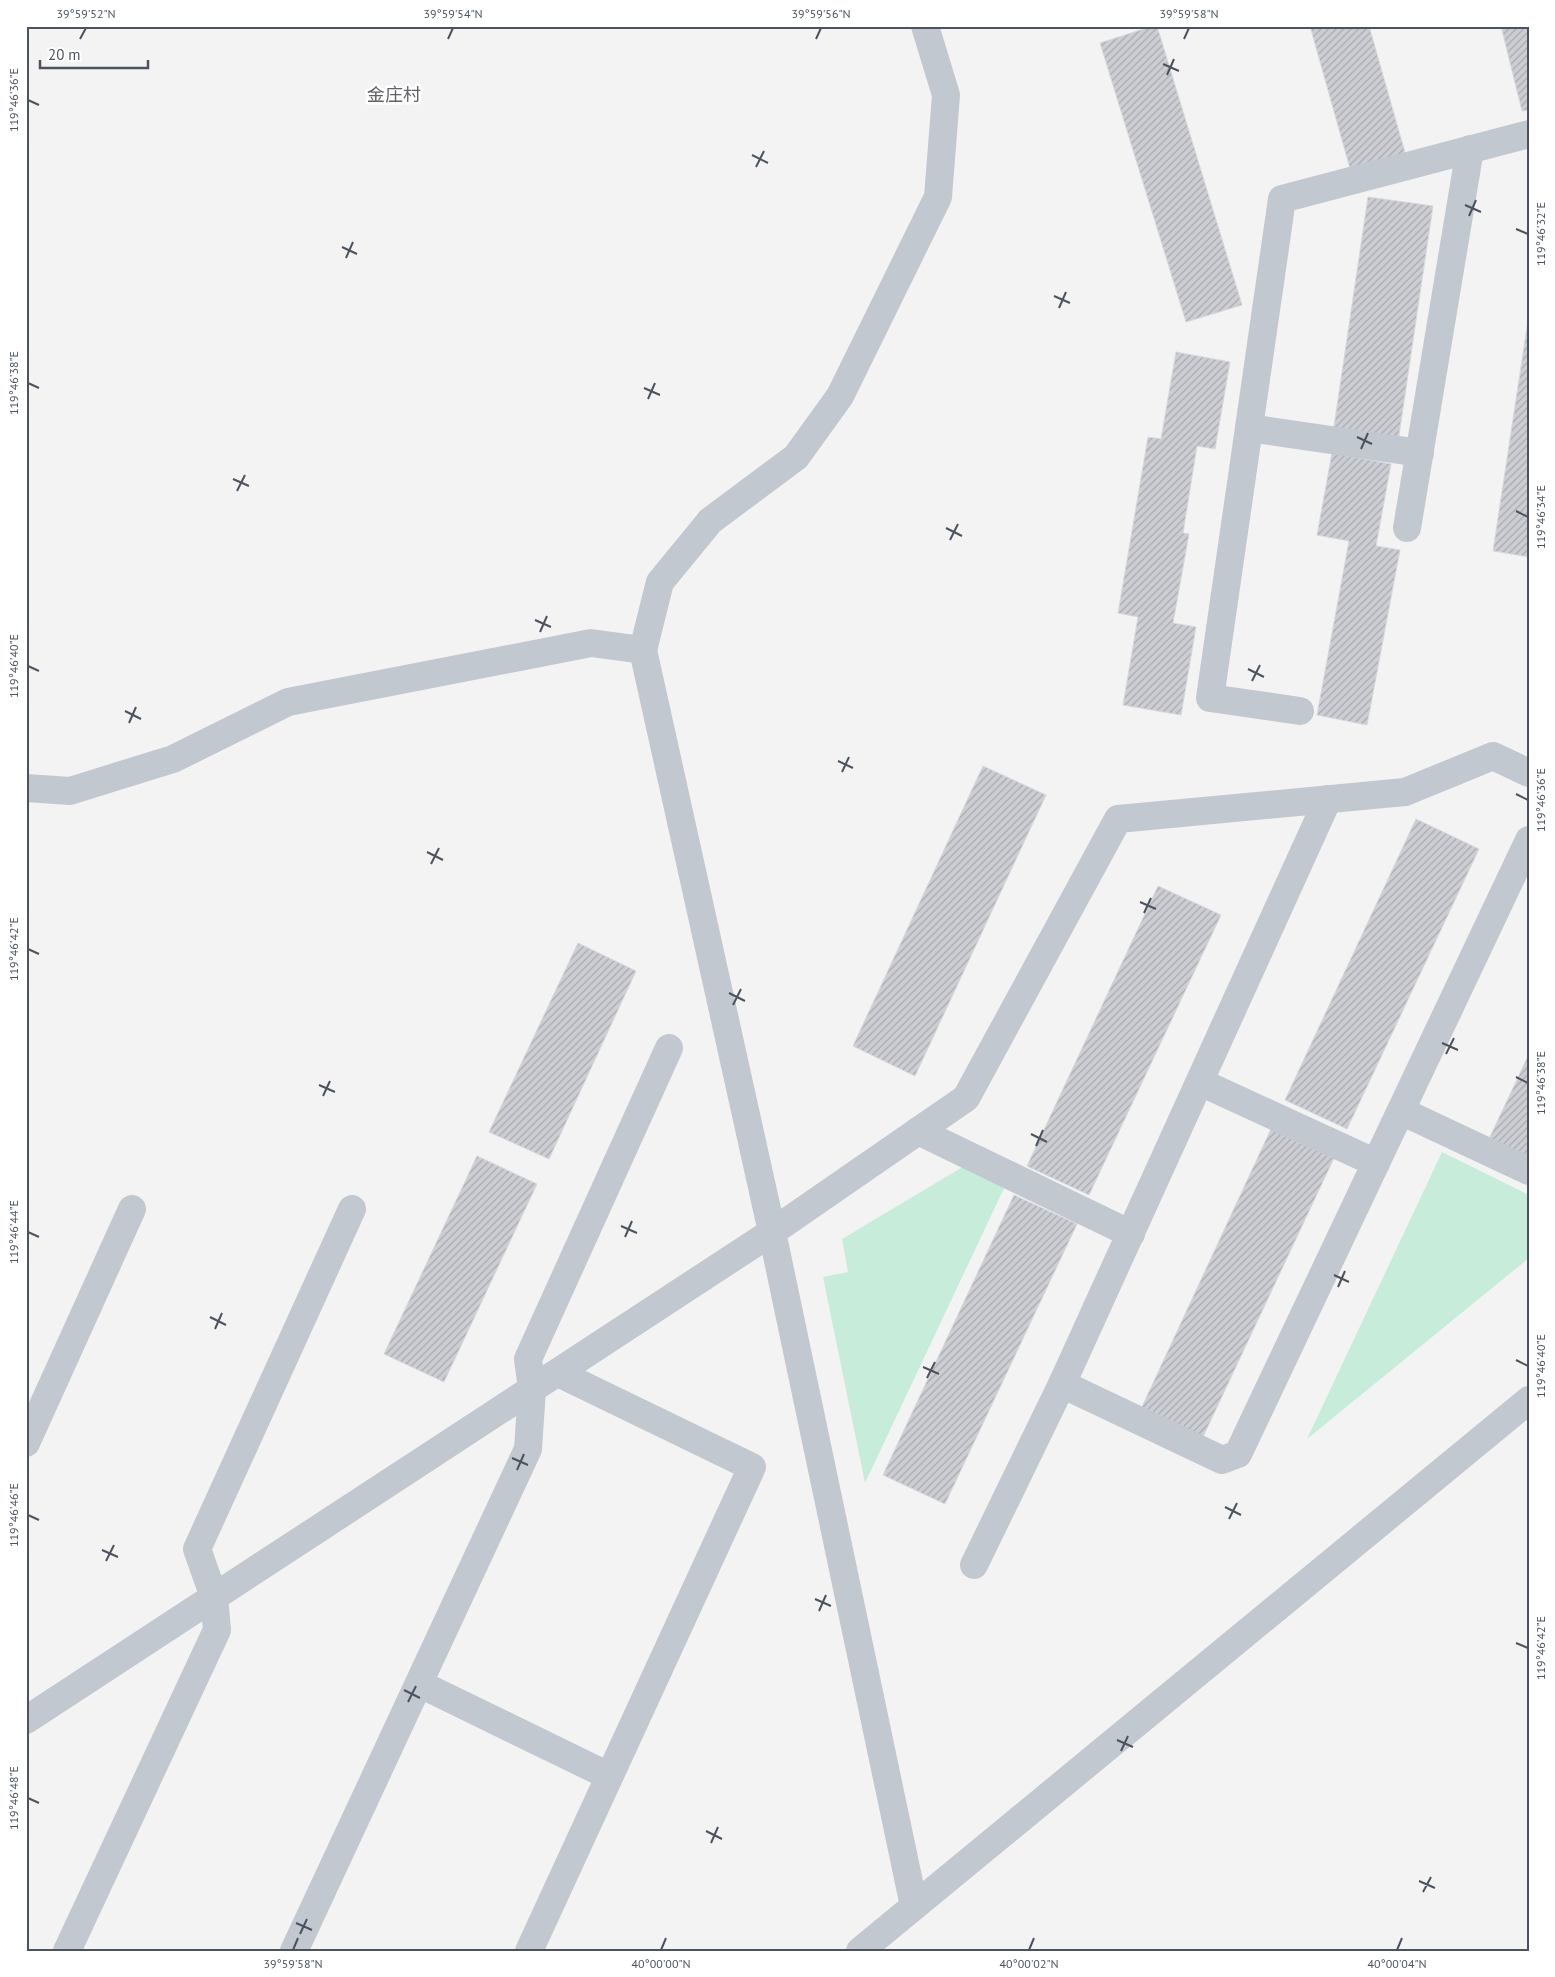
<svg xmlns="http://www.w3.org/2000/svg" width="1555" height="1977" font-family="'PT Sans','Noto Sans SC',sans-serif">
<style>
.grass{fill:#c7ecda}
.building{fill:url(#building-hatch);stroke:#d7d8dd}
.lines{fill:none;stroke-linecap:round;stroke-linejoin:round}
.minor{stroke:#c2c8cf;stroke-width:28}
.ticks{fill:none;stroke:#4c535e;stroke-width:2}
.labels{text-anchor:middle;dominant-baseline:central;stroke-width:5;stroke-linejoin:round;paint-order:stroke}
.quarter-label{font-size:18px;fill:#5f6267;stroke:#fff}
.neatline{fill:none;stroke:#4c535e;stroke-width:2}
.ticks-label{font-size:12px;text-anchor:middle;fill:#4c535e}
</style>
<defs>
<pattern id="building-hatch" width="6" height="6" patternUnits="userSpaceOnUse" patternTransform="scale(1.25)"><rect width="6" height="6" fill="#cdced4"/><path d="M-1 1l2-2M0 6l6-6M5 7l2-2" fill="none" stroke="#a9aaaf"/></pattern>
</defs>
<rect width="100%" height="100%" fill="#f4f3f3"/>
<!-- grass -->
<g class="grass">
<polygon points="1442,1152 1529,1195 1529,1258 1307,1439"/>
<polygon points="966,1165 1006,1184 865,1483 823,1277 848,1272 842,1239"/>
</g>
<!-- building -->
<g class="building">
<polygon points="1153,26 1157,26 1242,305 1186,322 1100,43"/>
<polygon points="1310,26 1369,26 1406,156 1351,172"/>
<polygon points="1501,26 1529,26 1529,110 1522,111"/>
<polygon points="1368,197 1433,206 1398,442 1333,433"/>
<polygon points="1529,314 1529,557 1493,551"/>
<polygon points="1176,352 1230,362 1215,449 1197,446 1183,533 1189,534 1173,623 1196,627 1181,715 1123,705 1138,617 1118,613 1148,437 1161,439"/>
<polygon points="1332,453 1391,464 1376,546 1400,550 1367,725 1317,715 1349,541 1317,535"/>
<polygon points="983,766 1046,795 915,1076 853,1046"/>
<polygon points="1416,819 1479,849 1347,1129 1285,1100"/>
<polygon points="1158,886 1221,915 1089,1195 1027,1166"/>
<polygon points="578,943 636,971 549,1159 489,1132"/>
<polygon points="1529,1054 1529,1158 1489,1139"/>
<polygon points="1271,1129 1334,1158 1202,1439 1141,1409"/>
<polygon points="477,1156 537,1184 444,1382 384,1354"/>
<polygon points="1014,1195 1077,1224 945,1504 883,1475"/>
</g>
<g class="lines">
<!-- minor -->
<g class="minor">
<polyline points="1249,428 1420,453"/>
<polyline points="1407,528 1470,149"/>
<polyline points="1300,711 1210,698 1282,199 1529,134"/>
<polyline points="26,788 70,791 173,759 288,702 591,643 643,650"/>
<polyline points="1200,1082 1376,1163"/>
<polyline points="1401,1111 1529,1171"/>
<polyline points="918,1131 1131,1234"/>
<polyline points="1062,1384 1222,1460 1238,1454 1529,840"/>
<polyline points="26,1443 132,1209"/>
<polyline points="974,1565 1062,1384 1328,799"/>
<polyline points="420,1684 609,1776"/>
<polyline points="26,1720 772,1232 966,1098 1118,819 1405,792 1493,756 1529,773"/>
<polyline points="914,1906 772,1232 643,650 660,582 710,521 796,457 840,396 938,197 946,95 925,26"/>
<polyline points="67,1951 217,1630 214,1597 197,1549 352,1209"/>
<polyline points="294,1951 528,1449 532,1389 528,1359 669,1048"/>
<polyline points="529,1951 752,1467 558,1373"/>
<polyline points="860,1951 1529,1400"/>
</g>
</g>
<!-- ticks -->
<path class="ticks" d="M80 39 86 28M448 39 453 28M816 39 821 28M1184 39 1189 28M1163 64 1179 71M1167 75 1174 59M28 100 39 105M752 155 768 163M756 167 764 151M1465 205 1481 212M1469 216 1476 200M1516 229 1528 234M342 247 357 254M346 258 353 242M1054 296 1070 303M1059 308 1066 292M28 383 39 388M644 388 660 395M648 399 655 383M1357 437 1372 444M1361 449 1368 433M233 479 249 486M237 491 245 475M1516 511 1528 517M946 528 962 536M950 540 958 524M535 620 551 627M540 632 547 616M28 666 39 671M1248 669 1264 677M1252 681 1260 665M125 711 141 719M129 723 136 707M838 761 853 768M842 772 849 757M1516 794 1528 800M427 852 443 860M431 864 439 848M1140 902 1156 909M1144 913 1151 898M28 949 39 954M729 993 745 1001M733 1005 741 989M1442 1043 1458 1050M1446 1054 1454 1038M1516 1077 1528 1083M319 1085 335 1092M323 1096 330 1081M1031 1134 1047 1142M1036 1146 1043 1130M621 1226 637 1233M28 1232 39 1237M625 1237 632 1221M1334 1275 1349 1282M1338 1287 1345 1271M210 1317 226 1325M215 1329 222 1313M1516 1360 1528 1366M923 1367 939 1374M927 1378 935 1362M512 1458 528 1465M517 1470 524 1454M1225 1507 1241 1515M28 1515 39 1520M1229 1519 1237 1503M102 1550 118 1557M106 1561 114 1545M815 1599 831 1606M819 1611 826 1595M1516 1643 1528 1648M404 1690 420 1698M408 1702 416 1686M1117 1740 1133 1747M1121 1751 1128 1736M28 1798 39 1803M706 1831 722 1839M711 1843 718 1827M1419 1881 1435 1888M1423 1892 1431 1877M296 1923 312 1930M300 1934 307 1919M293 1950 298 1938M661 1950 666 1938M1029 1950 1034 1938M1397 1950 1402 1938"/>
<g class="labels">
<!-- quarter labels -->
<g class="quarter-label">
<text x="394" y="94">金庄村</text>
</g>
</g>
<!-- border -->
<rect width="1555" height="1977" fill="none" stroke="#ffffff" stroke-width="55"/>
<!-- scale -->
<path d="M40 60v8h108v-8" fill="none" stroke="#4c535e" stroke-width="2.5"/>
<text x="48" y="60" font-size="15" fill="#4c535e" stroke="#ffffff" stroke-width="4" paint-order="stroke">20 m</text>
<rect x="28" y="28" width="1500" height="1922" class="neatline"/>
<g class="ticks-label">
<text x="86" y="18">39°59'52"N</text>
<text x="453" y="18">39°59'54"N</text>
<text x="821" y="18">39°59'56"N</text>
<text x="1189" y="18">39°59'58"N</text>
<text transform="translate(14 100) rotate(-90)" y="4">119°46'36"E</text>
<text transform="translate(1541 234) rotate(-90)" y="4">119°46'32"E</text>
<text transform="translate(14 383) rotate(-90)" y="4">119°46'38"E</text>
<text transform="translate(1541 517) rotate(-90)" y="4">119°46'34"E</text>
<text transform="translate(14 666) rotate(-90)" y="4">119°46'40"E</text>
<text transform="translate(1541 800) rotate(-90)" y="4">119°46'36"E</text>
<text transform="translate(14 949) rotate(-90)" y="4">119°46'42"E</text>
<text transform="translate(1541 1083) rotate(-90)" y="4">119°46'38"E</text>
<text transform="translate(14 1232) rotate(-90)" y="4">119°46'44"E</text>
<text transform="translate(1541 1366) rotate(-90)" y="4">119°46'40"E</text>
<text transform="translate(14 1515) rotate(-90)" y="4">119°46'46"E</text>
<text transform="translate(1541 1648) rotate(-90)" y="4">119°46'42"E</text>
<text transform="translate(14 1798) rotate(-90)" y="4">119°46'48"E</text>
<text x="293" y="1968">39°59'58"N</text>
<text x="661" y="1968">40°00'00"N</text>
<text x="1029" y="1968">40°00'02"N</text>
<text x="1397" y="1968">40°00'04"N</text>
</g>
</svg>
